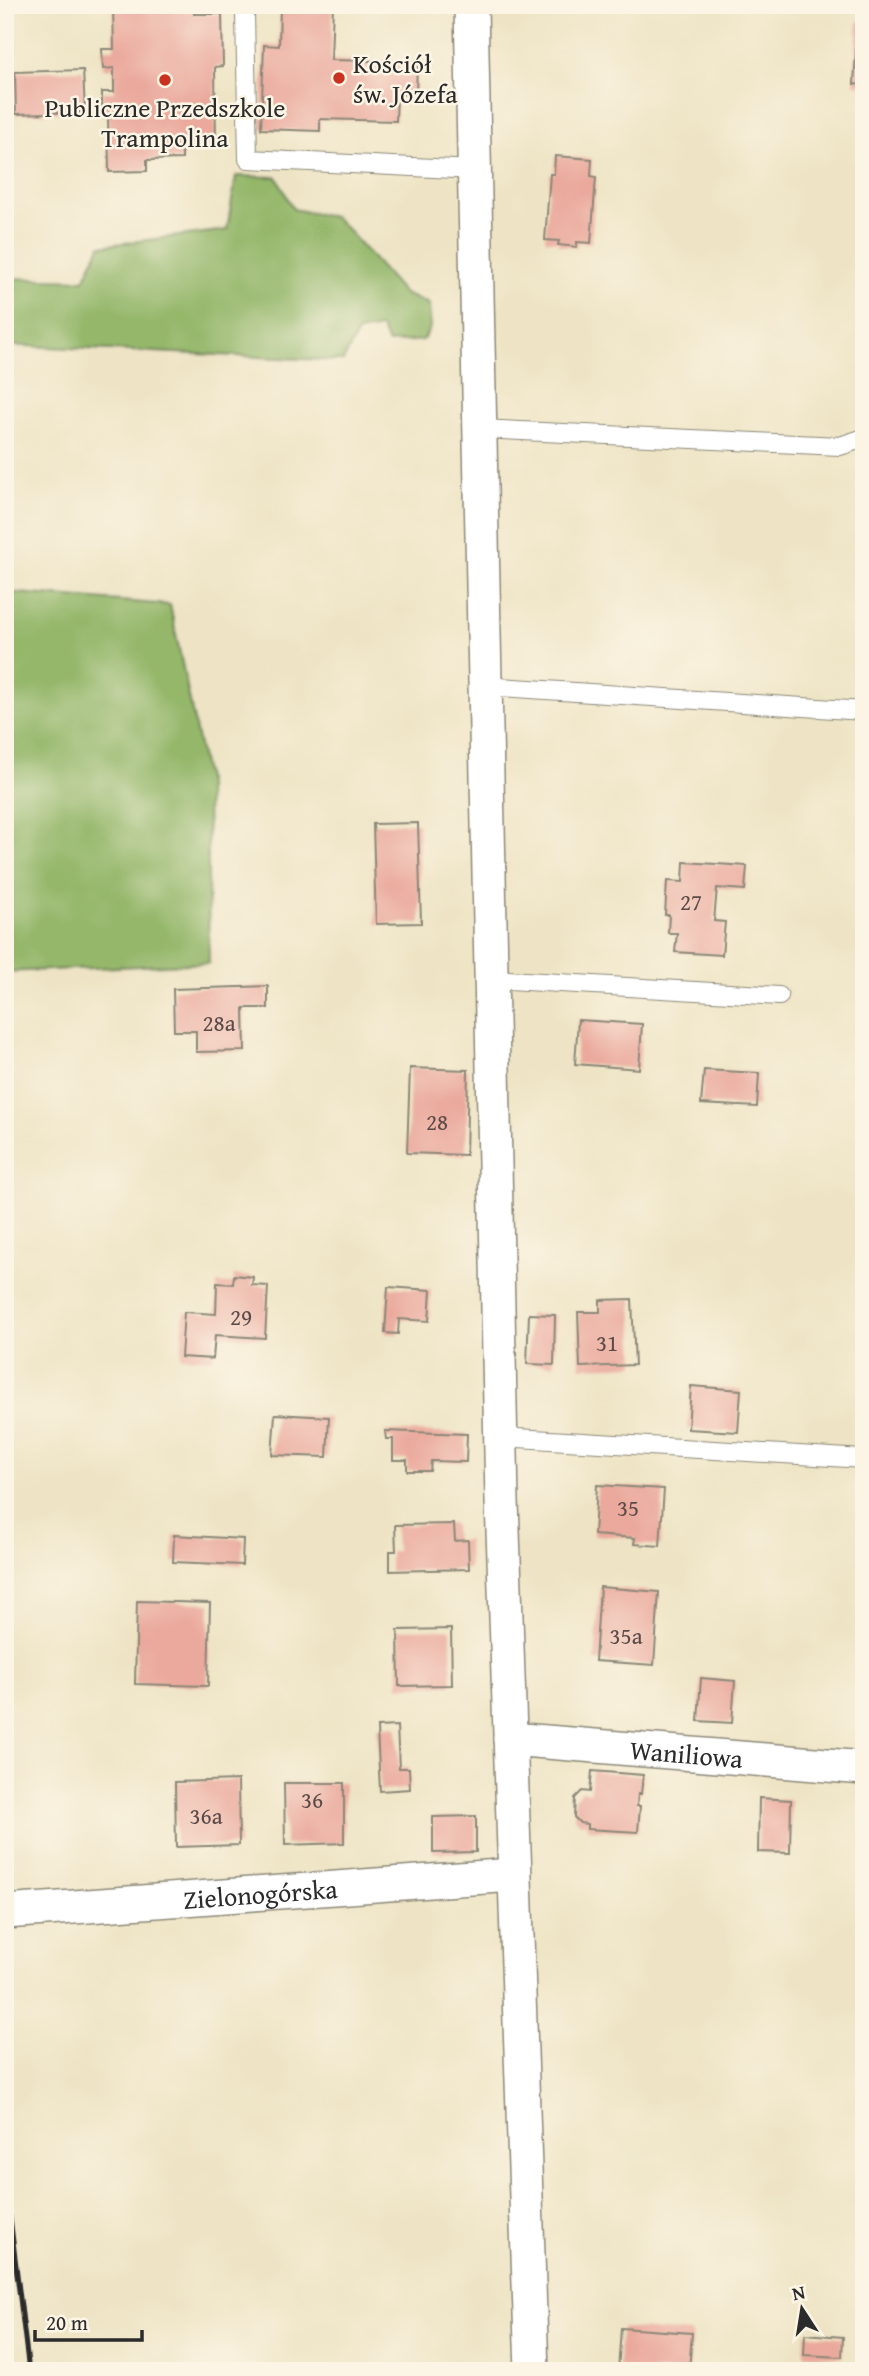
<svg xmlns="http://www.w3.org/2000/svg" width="869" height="2376" font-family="'Gentium Book Plus',serif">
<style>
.forest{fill:#94b76b;stroke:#60714b;stroke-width:2}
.building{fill:#eaa99c}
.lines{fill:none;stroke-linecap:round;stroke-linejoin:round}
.lane-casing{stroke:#8c8878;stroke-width:20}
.street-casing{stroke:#8c8878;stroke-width:36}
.lane{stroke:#fff;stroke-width:18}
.street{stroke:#fff;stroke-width:33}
.rail{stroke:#2b2b2b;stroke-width:5}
.poi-dot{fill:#c8321e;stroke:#fcf5e5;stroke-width:2.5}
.labels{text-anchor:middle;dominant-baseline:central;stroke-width:5;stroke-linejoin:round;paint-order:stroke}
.number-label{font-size:23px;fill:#5b4a47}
.poi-label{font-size:26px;fill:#2b2b2b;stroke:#fcf5e5;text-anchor:start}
.street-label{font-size:26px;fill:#2b2b2b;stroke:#fcf5e5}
</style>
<rect width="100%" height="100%" fill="#fcf5e5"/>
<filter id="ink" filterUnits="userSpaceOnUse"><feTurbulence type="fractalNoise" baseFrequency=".0143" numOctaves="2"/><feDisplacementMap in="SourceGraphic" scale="14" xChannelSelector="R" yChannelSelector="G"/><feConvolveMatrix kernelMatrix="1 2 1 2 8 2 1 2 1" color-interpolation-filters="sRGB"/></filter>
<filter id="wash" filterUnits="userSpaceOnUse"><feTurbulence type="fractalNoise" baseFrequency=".00686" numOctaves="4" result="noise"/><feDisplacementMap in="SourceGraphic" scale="28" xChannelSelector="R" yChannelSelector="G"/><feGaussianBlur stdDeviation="1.57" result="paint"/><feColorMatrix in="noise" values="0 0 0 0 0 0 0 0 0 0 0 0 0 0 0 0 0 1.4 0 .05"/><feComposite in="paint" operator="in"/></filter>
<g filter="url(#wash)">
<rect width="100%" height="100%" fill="#eee4c5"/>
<!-- forest -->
<g class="forest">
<polygon points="236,176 277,177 293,209 334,217 348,230 404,294 429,304 430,328 423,340 388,343 381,328 358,332 343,361 5,345 5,278 84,280 100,246 227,230"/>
<polygon points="5,592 170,605 207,784 209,963 5,972"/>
</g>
<g id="blocks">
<!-- building -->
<g class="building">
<polygon points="113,5 194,5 194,14 222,14 223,66 215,67 216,146 182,147 182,159 147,160 147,171 109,172 108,115 102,116 102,92 114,92 114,68 103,69 102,49 114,49"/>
<polygon points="280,5 333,5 331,60 417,62 416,95 397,94 396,121 320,119 320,131 261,129 264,45 279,46"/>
<polygon points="858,21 864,21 864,85 854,84"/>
<polygon points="83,70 85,112 16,114 15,72"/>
<polygon points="555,156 592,159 591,176 596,177 591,243 577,242 577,247 558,245 559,241 545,240 550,174 554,174"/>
<polygon points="418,823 421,923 376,924 373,824"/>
<polygon points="684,862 747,866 745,890 717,888 714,921 725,922 722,955 675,952 677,933 668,933 669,915 665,915 667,881 683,882"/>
<polygon points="268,986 268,1008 244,1008 245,1051 196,1052 196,1031 174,1031 173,989"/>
<polygon points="578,1020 642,1024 639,1069 575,1064"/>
<polygon points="410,1068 468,1070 466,1155 407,1153"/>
<polygon points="704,1070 759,1073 757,1107 701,1104"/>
<polygon points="234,1275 253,1277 252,1285 268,1286 265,1338 215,1335 213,1359 181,1357 184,1312 216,1314 217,1283 233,1284"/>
<polygon points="388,1287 431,1290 429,1321 399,1319 398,1334 385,1333"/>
<polygon points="632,1299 635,1365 580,1367 578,1312 600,1312 600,1300"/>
<polygon points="529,1314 555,1315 554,1365 527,1364"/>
<polygon points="691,1386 741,1390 738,1432 688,1429"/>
<polygon points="275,1414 329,1417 327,1457 272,1455"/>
<polygon points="385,1431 467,1434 466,1462 431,1461 430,1471 407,1471 407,1460 393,1460 393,1439 386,1439"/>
<polygon points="597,1485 664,1489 660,1546 634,1544 635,1538 594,1535"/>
<polygon points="454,1524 455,1541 468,1540 469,1569 390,1571 390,1551 396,1551 395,1525"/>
<polygon points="174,1535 243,1539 242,1565 173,1562"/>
<polygon points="600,1587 659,1592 654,1665 595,1661"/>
<polygon points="137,1601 210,1603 208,1686 135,1684"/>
<polygon points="451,1629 452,1685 399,1686 398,1630"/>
<polygon points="701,1678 735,1681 732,1723 698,1721"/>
<polygon points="397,1726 399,1768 409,1768 410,1789 380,1791 377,1727"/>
<polygon points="592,1771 643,1775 641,1794 638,1794 637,1806 640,1806 638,1832 587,1829 587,1824 580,1823 574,1817 575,1798 582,1791 590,1792"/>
<polygon points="238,1780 239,1845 176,1847 175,1782"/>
<polygon points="284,1783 344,1783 344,1843 285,1845"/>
<polygon points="759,1798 791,1800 790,1853 758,1852"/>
<polygon points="476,1816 476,1852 433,1853 433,1817"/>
<polygon points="621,2328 692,2333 689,2371 618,2371"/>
<polygon points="805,2334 843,2337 842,2357 804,2355"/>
</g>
</g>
</g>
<g filter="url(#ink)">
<use href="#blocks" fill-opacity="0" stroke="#8c8878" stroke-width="2"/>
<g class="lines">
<!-- lane casing -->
<g class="lane-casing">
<g id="lane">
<polyline points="241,5 245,14 248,159 475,170"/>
<polyline points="480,429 840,446 864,438"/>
<polyline points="485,686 864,711"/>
<polyline points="491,979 779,996"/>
<polyline points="501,1437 864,1459"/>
</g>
</g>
<!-- street casing -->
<g class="street-casing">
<g id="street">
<polyline points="471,5 502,1501 532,2371"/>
<path id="s1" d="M510 1739 864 1768"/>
<path id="s2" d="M5 1912 513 1875"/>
</g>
</g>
<!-- lane -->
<use href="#lane" class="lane"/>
<!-- street -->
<use href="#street" class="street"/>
<!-- rail -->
<g class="rail">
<polyline points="5,2177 29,2371"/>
<polyline points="5,2366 6,2371"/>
</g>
</g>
</g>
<!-- markers -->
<g class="poi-dot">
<circle cx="339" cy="78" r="7"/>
<circle cx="165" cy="80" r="7"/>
</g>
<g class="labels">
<!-- number labels -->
<g class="number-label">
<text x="691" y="901">27</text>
<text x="219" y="1022">28a</text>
<text x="437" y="1121">28</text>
<text x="241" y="1316">29</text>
<text x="607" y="1342">31</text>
<text x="628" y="1507">35</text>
<text x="626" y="1635">35a</text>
<text x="312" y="1799">36</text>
<text x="206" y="1815">36a</text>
</g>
<!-- poi labels -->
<g class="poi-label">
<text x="353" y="63">Kościół<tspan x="353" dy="30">św. Józefa</tspan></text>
<text x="165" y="107" text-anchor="middle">Publiczne Przedszkole<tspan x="165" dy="30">Trampolina</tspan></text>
</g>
<!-- street labels -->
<g class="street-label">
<text stroke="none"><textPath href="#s1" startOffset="177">Waniliowa</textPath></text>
<text stroke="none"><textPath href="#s2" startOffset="256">Zielonogórska</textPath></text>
</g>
</g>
<!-- margin -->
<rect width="869" height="2376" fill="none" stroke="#fcf5e5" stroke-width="28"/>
<!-- north arrow -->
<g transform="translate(802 2309) rotate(348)" stroke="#fcf5e5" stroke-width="5" paint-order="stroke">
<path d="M0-5L12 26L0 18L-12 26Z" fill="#2b2b2b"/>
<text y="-10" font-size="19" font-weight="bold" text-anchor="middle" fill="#2b2b2b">N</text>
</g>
<!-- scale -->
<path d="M35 2330v10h107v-10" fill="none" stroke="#2b2b2b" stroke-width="3.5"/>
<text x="46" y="2330" font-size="21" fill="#2b2b2b" stroke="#fcf5e5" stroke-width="5" paint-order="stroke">20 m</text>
</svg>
